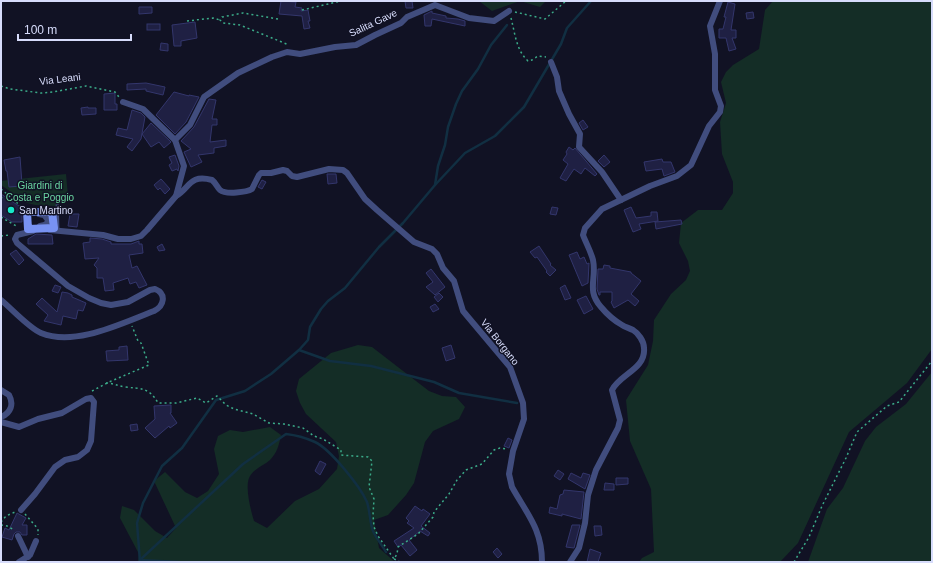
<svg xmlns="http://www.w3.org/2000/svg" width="933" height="563" font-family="Arial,sans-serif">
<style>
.green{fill:#142d26}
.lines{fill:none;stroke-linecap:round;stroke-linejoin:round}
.stream{stroke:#112f42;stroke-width:2.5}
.building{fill:#1f2043;stroke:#33366c}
.path{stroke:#3bab89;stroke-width:1.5;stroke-dasharray:2 3;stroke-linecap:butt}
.lane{stroke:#414d7e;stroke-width:3}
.street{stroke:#414d7e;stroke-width:6}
.secondary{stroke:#7892f2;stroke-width:8}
.poi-dot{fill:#17e8ca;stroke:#111224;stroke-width:1.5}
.labels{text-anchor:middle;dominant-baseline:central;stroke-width:3;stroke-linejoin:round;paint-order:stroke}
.street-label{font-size:10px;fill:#d7dcfb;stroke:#111224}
.park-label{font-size:10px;fill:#6ad4a0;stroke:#111224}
.poi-label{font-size:10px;fill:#d7dcfb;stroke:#111224;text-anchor:start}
</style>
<rect width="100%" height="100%" fill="#111224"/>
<!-- green -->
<g class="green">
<polygon points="479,1 520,1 492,11"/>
<polygon points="520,1 546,1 540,7"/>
<polygon points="773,1 932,1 932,349 907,383 849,432 798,543 780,562 639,562 642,558 654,552 651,489 630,441 626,400 648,365 653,341 654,320 671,294 686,280 690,271 688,261 679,243 681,223 698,210 722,210 733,193 733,182 722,154 720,122 726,103 721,82 726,72 733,65 759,49 765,10"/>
<polygon points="66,174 68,196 55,198 56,206 35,205 27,203 1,185 1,181 9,180"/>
<path d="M358 345 372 347 429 391 442 396 456 397 465 407 459 419 433 431 425 442 414 483 406 495 388 515 374 520 379 548 395 562H138L139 554 120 518 122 506 134 510 155 531 167 538 176 528 154 481 165 472 185 492 197 498 208 491 219 474 214 449 218 436 230 430 243 432 270 427 281 435C279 445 277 453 270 460 263 466 253 469 249 478 245 489 251 511 254 521L267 528 295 501 319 489 337 469 339 456 336 442 306 414 300 403 296 391 299 379 331 353Z"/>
<polygon points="932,372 932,562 808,562 827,509 843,488 865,441 876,427 906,404"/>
</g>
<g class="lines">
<!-- stream -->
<g class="stream">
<polyline points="435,185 438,166 445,145 448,127 456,104 462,91 478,69 491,45 507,25"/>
<polyline points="299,350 330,361 371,366 434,382 459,393 517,403"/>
<path d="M141 559 243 464 286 434C295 435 306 438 315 442 330 449 360 486 367 502 370 511 370 524 373 531 376 538 382 545 386 552"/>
<polyline points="140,560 178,562"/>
<polyline points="140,562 137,523 143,503 162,466 182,448 216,400 245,391 271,374 299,350 308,340 310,327 321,309 328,301 345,288 379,247 403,223 435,185 465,153 495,136 524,107 561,44 567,28 591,1"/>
</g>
</g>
<!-- building -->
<g class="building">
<polygon points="281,1 296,2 295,7 302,8 301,11 308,10 310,21 308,21 310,28 304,29 302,16 279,14"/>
<polygon points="405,1 412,1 413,8 406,8"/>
<polygon points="728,2 735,4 731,30 736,30 736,38 732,38 736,49 729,51 726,38 719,38 719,29 723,29 726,17 724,17"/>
<polygon points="139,7 152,7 152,13 139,14"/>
<polygon points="432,11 432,13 446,16 446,18 458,19 465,21 465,26 432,19 431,26 425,26 424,15"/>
<polygon points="753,12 754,18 747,19 746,13"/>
<polygon points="195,22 197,38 181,41 181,46 174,46 172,25"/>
<rect x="147" y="24" width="13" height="6"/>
<polygon points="161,43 168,44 168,51 160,50"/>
<polygon points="146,83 165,87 163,95 146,91 146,89 127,90 127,84"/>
<polygon points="174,92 189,96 189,95 199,97 186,122 175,134 156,115"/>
<polygon points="115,93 115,104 117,104 117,110 104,110 104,94"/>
<polygon points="209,99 216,100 212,119 217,119 217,125 212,125 210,142 226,140 226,146 214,148 214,153 198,155 202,162 191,167 184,152 191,149 181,141 194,127"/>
<polygon points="88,107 88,108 96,108 96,114 82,115 81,108"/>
<polygon points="132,110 141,113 145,117 141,139 132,151 127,147 133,139 116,135 118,128 127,130"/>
<polygon points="583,120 588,127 583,130 579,123"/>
<polygon points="151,123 171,142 164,148 159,142 151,147 142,134"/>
<polygon points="569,147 573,150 575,148 597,174 595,176 585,168 581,174 574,169 566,181 560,178 568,164 563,160 567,154 566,152"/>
<polygon points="175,155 179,166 178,171 177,169 172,171 169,165 172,163 169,157"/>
<polygon points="604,155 610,162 604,167 598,161"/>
<polygon points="20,157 22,184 20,184 21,186 9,187 7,171 6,171 4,160"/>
<polygon points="662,159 663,162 671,162 675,172 664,176 662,169 646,171 644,162"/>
<polygon points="327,174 336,174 337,183 328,184"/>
<polygon points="161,179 170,189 165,194 160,188 158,190 154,185"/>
<polygon points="262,180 266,182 262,189 258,187"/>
<polygon points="1,194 22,208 19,212 22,213 22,222 12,222 1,215"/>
<polygon points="552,207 558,208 556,215 550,214"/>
<polygon points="631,207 636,218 651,216 651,212 657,212 658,221 639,224 641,229 633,232 624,210"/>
<polygon points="70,214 79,214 77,227 68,226"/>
<polygon points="681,220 682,224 656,229 655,222"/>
<polygon points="36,234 52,235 53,244 28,244 28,239"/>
<polygon points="90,238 102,239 111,242 111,244 131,244 139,241 139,244 142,244 143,253 129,255 132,268 137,266 147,285 139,288 136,282 130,284 128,278 113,283 114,290 105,291 103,278 97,278 97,268 94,265 99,258 85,259 83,243 90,242"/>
<polygon points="162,244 165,250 159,251 157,247"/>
<polygon points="539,246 551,264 550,265 556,270 550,276 546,272 547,271 537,257 535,258 530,252"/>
<polygon points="16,250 24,260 19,265 10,254"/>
<polygon points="577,252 580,259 584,257 587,264 589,263 588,283 582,286 569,255"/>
<polygon points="604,265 610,266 610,268 631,272 631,273 641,281 631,294 639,301 635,306 628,300 614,308 611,302 612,301 612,292 600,292 600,295 599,295 597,289 598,269 603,269"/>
<polygon points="431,269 445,287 435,295 426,287 433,282 426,273"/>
<polygon points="55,285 61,287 58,293 52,291"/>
<polygon points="565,285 571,298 565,300 560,288"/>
<polygon points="62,292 68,293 72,295 72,297 86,303 83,311 78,310 76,319 63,316 61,325 44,321 48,315 36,304 42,298 57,312"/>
<polygon points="439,293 443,297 438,302 434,297"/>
<polygon points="586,296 593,309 584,314 577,300"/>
<polygon points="435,304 439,309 433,312 430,307"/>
<polygon points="451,345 455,358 446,361 442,348"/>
<polygon points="127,346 128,360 107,361 106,351 119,350 119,347"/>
<polygon points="171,405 171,413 170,413 177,423 170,428 169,426 155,438 145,428 155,419 154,406"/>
<polygon points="137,424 138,430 131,431 130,425"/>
<polygon points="508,438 512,440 509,448 504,446"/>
<polygon points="320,461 326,464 320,475 315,471"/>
<polygon points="558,470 564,474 560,480 554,476"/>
<polygon points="571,473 581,478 583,473 590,475 585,489 568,479"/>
<polygon points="616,478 628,478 628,484 616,485"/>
<polygon points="605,483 614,484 614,490 604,490"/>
<polygon points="564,490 584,492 581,519 562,514 562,516 549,513 550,507 557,509 560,495 563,494"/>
<polygon points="415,506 422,511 423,509 430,514 421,526 430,533 428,536 420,531 409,540 417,550 410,556 401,545 398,547 394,541 414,528 407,523 409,521 406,518"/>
<polygon points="17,513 26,518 22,525 27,525 27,535 22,535 20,532 16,532 14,534 12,540 2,537 5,528 9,530"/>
<polygon points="572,525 580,525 574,548 566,547"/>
<polygon points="594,526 601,526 602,535 595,536"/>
<polygon points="497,548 502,554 498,558 493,552"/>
<polygon points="590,549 601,553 598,562 587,562"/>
</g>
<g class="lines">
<!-- path -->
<g class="path">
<polyline points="302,10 341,1"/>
<polyline points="515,12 545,19 566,1"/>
<path d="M511 18C515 33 516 50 528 61L532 60 538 56 546 57"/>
<polyline points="278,19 243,13 222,17 220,20 223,23 240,25 289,45"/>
<polyline points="187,21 213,18 220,20"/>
<polyline points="1,86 10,89 41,93 53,92 86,86 115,92 119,97"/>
<polyline points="1,189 22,207"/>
<polyline points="1,199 2,197"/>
<polyline points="1,217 18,227"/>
<polyline points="1,236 9,235"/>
<path d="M106 383C113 383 118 386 125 387 141 389 149 387 158 403H176L197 398 206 403 217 396 226 405 234 409 253 414 269 423 284 424 303 428 314 436 323 439 341 450V455L368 457 372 461 369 487 374 499 373 515 374 527 378 536 394 559 397 554 398 547 418 534 433 517 434 512 449 494 457 480 466 470 482 464 494 450 500 448 506 449"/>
<polyline points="92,391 109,382 149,365 141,343 138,341 132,326"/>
<polyline points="25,514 38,529 38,535"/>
<polyline points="1,522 6,516 15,512"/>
<polyline points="1,525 7,526 14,530"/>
<polyline points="394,559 399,561"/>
<polyline points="794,562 809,537 822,506 846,458 857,432 887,406 899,402 932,361"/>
</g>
<!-- lane -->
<polyline class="lane" points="57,198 58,230"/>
<!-- street -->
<g class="street">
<polyline points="551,62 557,77 559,91 569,114 580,134 579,147 602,172 621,200"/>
<polyline points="175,140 190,125 204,97 238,73 272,57 287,52 300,54 335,47 356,45 375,35 401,23 407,17 435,5 469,18 494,21 509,11"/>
<path d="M176 196C190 188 189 174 212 180 216 183 217 187 220 190 226 195 247 192 252 189L259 175 261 173H271L283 170 287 171 292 176 297 177 329 169 343 170 347 173 365 199 377 210 414 242 432 249 437 254 443 268 454 281 463 311 510 367 523 403 524 419 513 451 509 474 512 487C527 514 542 529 542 562"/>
<path d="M39 214 44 215 48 220C47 225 45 225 40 226"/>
<polyline points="50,230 103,235 118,239 131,239 141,236 147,230 176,196 184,166 175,140 143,109 123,102"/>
<path d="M1 300C12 309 29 328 41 333 75 347 122 323 154 311 164 306 167 294 155 289L150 290 128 302 111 305 101 303 89 298 68 286 17 243 15 239 17 235 33 231"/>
<path d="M1 390 9 395C14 404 11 413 1 417"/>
<polyline points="1,422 19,427 38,419 62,413 86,399 91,398 94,402 91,441 87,450 78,457 65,460 55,467 35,494 21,510"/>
<polyline points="18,536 28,557"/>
<polyline points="19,562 30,555 36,541"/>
<path d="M570 562 579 548 585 523 588 495 596 470 618 428 620 420 612 390C620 374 646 369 644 348 644 341 638 333 633 330 629 328 625 327 622 325 615 321 606 313 601 307 586 290 597 279 593 260 591 252 586 243 583 235L585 228 602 209 650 186 677 176 691 165 709 126 720 112 721 106 715 90V54L710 26 720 1"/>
</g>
<!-- secondary -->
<polygon class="secondary" points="27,212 52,212 54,228 28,229"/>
</g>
<!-- markers -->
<circle class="poi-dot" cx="11" cy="210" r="4"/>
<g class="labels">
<!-- street labels -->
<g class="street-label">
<text transform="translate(373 23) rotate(-25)">Salita Gave</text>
<text transform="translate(60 79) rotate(-7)">Via Leani</text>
<text transform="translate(500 342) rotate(52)">Via Borgano</text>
</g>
<!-- park labels -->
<g class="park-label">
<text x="40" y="185">Giardini di<tspan x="40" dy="12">Costa e Poggio</tspan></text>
</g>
<!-- poi labels -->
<g class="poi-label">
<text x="19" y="210">San Martino</text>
</g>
</g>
<!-- border -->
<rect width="933" height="563" fill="none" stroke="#d7dcfb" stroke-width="4"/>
<!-- scale -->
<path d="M18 34v6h113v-6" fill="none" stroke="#d7dcfb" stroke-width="2"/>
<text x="24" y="34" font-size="12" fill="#d7dcfb" stroke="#111224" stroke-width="3" paint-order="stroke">100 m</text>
</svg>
